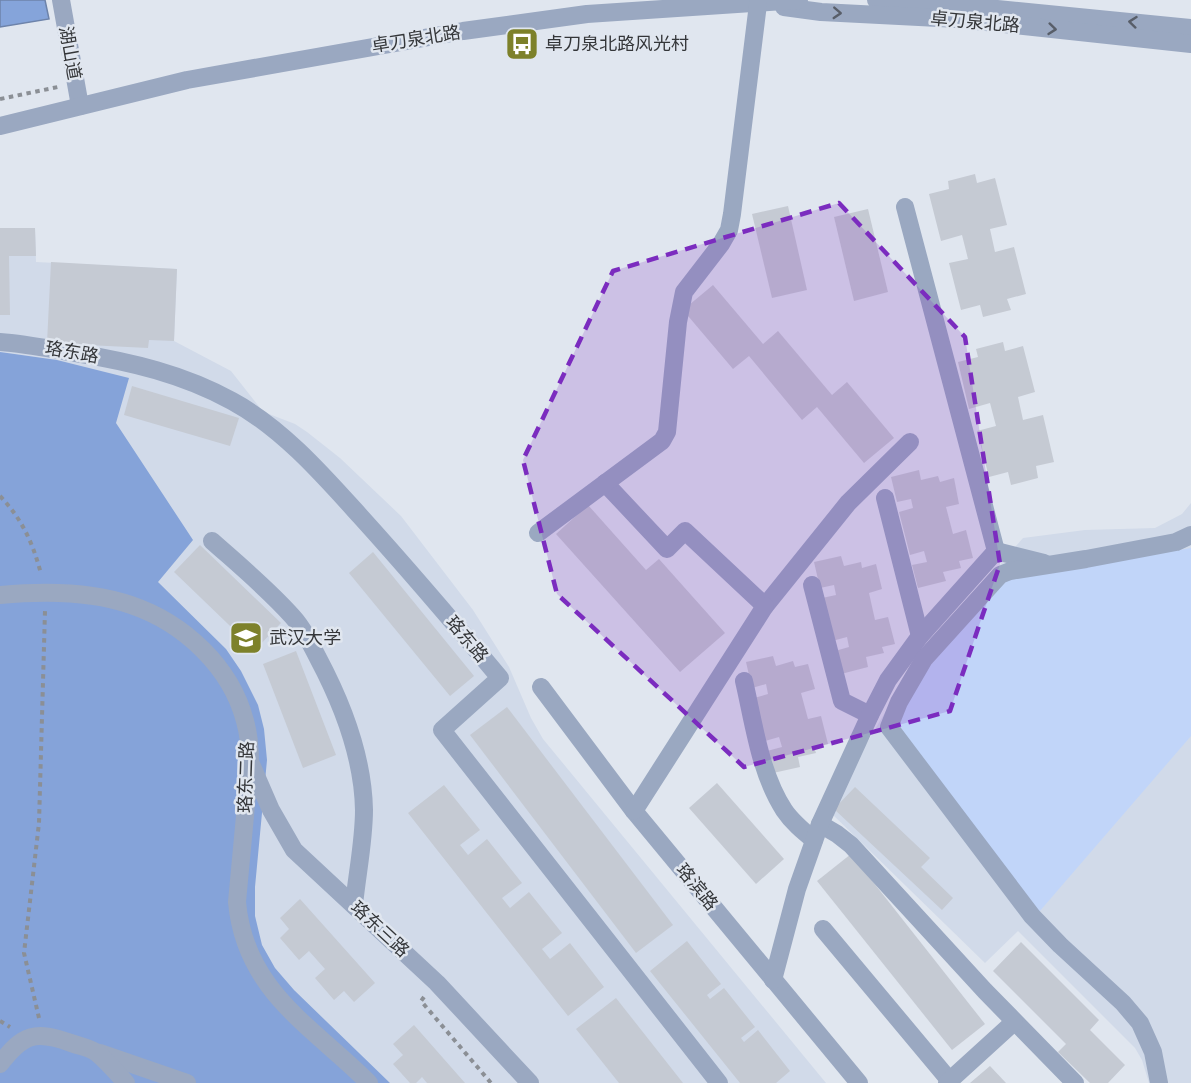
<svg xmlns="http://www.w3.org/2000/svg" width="1191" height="1083" font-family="Karla,'Noto Sans SC',sans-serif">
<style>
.built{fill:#d1dae9}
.green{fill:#c1d5f9}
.forest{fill:#85a3d9}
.water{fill:#85a4da;stroke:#6d83aa;stroke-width:1.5}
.building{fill:#c5cad3}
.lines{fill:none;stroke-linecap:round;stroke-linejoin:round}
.path{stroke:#8b8f95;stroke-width:4;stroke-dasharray:4.5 4.5;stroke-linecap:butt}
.minor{stroke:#9aa8c1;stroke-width:18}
.oneway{stroke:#585e69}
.marked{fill:#7b2cbf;fill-opacity:0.2;stroke:#7b2cbf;stroke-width:4.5;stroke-dasharray:12 8;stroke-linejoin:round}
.labels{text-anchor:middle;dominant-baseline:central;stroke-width:5;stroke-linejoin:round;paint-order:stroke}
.street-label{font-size:18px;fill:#343639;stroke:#e0e6ef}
.poi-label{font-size:18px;fill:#343639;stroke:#e0e6ef;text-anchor:start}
</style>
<rect width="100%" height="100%" fill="#e0e6ef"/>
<!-- built -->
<g class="built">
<polygon points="0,228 35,228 36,262 177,269 174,341 231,371 261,409 269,414 295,424 307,432 340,458 401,516 473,610 509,667 531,718 543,739 826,1083 0,1083"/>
<polygon points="1191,503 1191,1083 1149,1083 1142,1060 1135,1048 1018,931 985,963 831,813 855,763 915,662 1023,538 1085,530 1155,528 1182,514"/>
</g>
<!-- green -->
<polygon class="green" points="1191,548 1191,736 1039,912 898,727 903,711 926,670 1006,579"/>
<!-- forest -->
<polygon class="forest" points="0,352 57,360 129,378 116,423 193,540 158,582 226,649 241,671 258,705 264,729 267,760 255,887 255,916 262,945 275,968 294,990 390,1083 0,1083"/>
<!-- water -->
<polygon class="water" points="0,0 45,0 49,19 0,27"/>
<!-- building -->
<g class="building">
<polygon points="975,174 977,183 995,178 1007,225 990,229 995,252 1014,247 1026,294 1007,299 1011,310 983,317 980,305 961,310 949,263 968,259 962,235 941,241 929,194 949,189 948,181"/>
<polygon points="788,206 807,290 772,298 752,214"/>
<polygon points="868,209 888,292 854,301 834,217"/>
<polygon points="0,228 35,228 36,256 9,256 10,315 0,315"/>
<polygon points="51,262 177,269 174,341 149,340 148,348 47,343"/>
<polygon points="713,285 763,344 778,331 832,395 847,382 894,438 864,463 817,407 802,420 749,356 733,369 683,310"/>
<polygon points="1003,342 1005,351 1023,346 1035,392 1018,397 1023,420 1043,415 1054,462 1036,466 1038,478 1011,485 1008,472 989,477 977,431 996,426 990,403 969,409 958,362 978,357 976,349"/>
<polygon points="132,386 239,418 230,446 124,415"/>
<polygon points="919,470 921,480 938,476 940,482 954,478 959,504 946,507 953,534 966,530 973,558 959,561 961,568 943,572 946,581 918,588 912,565 927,562 924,551 910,555 899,512 913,508 911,499 897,502 891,477"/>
<polygon points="588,505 646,570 659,559 725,633 680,672 556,534"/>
<polygon points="200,545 281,623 255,650 174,572"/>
<polygon points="373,552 474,676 450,696 349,573"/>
<polygon points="841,556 844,566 861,562 862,568 876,564 882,589 869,593 875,620 888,617 895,644 882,647 884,653 866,657 868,667 841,674 835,651 849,647 847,637 832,641 822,598 836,595 834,585 820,588 814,562"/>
<polygon points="296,651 336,755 303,768 263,664"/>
<polygon points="773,656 776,666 793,661 795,667 808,664 815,689 801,693 808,719 821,716 828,744 814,747 816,753 798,757 800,767 773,773 767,751 782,747 779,737 765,741 754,698 768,694 766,684 752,688 746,662"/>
<polygon points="507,707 673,925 636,953 470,735"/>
<polygon points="717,783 784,859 756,884 689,808"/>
<polygon points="444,785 480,830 460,845 468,855 487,839 522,883 502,898 510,908 529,892 562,933 542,949 550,959 570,943 604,987 568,1016 408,813"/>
<polygon points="855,787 930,858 921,867 953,898 942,910 834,809"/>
<polygon points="851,854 985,1024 952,1050 817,881"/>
<polygon points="300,899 375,983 354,1002 344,991 334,1000 315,978 325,969 309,951 299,960 280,938 289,929 280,918"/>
<polygon points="687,941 721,984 707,995 710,999 724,988 755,1027 741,1038 744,1042 758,1030 790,1071 776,1083 740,1083 650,971"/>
<polygon points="1021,942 1099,1020 1090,1030 1125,1065 1108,1083 1090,1083 1058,1052 1066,1044 993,971"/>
<polygon points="616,998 683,1083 619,1083 576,1029"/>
<polygon points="414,1025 465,1083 427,1083 422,1077 416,1083 410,1083 393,1064 403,1055 393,1044"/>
<polygon points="990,1066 1006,1083 970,1083"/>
</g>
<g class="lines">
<!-- path -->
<g class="path">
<polyline points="0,99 58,87"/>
<path d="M0 496C22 519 33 543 41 574"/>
<polyline points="424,997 421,1001 491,1083"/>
<polyline points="39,1018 24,953 39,823 45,611"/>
<polyline points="0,1021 10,1027"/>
</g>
<!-- minor -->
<g class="minor">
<polyline points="61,0 80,106"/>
<polyline points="876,0 967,6 1191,28"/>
<polyline points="784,7 821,12 958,19 1191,44"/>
<polyline points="0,126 187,80 463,31 587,14 799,0"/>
<polyline points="905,207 996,551"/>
<path d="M0 342C26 344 51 349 76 353 131 362 183 374 232 401 282 428 323 475 360 516 408 569 454 623 500 678L442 730 719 1083"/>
<polyline points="605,483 667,549 685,531 765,606 848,503 910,442"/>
<polyline points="885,498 920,636"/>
<polyline points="538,533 662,441 667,432 678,322 684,292 721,244 729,230 732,214 758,4"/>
<path d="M212 541C239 565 268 589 292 616 303 628 311 644 318 658 343 705 363 756 364 810 364 841 357 874 354 905"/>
<polyline points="996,551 1044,563"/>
<polyline points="812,585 842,701 870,715"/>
<path d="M0 595C42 591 91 591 131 605 184 623 231 667 245 721 249 735 250 748 250 762L237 902C245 991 312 1026 369 1083"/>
<path d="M744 681C754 724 760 773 784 810 792 822 803 831 814 840"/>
<polyline points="541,687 634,811 859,1083"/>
<polyline points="251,764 271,810 294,850 437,983 530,1083"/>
<polyline points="634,811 765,606"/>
<polyline points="820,824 837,834 851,845 985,991 1075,1083"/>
<polyline points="823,929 950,1081"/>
<polyline points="773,980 797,889 820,824 870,715 888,680 920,636 996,551"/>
<polyline points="100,1053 187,1083"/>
<path d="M0 1064C23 1034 35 1030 71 1043 79 1046 91 1048 97 1053 108 1062 117 1073 126 1083"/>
<polyline points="947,1083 1014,1022"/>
<polyline points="1159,1083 1153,1052 1140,1023 1123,1003 1060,945 1032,916 889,727 899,702 924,659 1000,575 1010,571 1086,559 1176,542 1191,535"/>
</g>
</g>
<!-- one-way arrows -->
<defs><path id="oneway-chevron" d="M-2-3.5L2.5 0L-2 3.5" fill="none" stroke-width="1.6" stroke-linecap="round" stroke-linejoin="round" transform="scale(1.5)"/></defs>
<g class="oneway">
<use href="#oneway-chevron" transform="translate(837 13) rotate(3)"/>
<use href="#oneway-chevron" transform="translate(1133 22) rotate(-174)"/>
<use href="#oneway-chevron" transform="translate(1052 29) rotate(6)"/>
</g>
<!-- marked area -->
<path class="marked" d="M839 203 965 337 1000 564 950 711 744 767 557 594 523 460 613 271Z"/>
<!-- icons -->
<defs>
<g id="bus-square" transform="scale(1.725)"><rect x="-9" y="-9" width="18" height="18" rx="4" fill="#7d812a" stroke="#e0e6ef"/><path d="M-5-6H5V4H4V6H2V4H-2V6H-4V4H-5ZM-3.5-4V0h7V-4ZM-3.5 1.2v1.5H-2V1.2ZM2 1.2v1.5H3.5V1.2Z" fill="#fff"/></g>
<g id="university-square" transform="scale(1.725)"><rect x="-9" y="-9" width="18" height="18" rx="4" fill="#7d812a" stroke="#e0e6ef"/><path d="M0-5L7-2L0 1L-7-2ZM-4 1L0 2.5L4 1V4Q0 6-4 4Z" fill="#fff"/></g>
</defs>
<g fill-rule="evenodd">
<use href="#bus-square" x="522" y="44"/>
<use href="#university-square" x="246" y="638"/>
</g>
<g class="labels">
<!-- street labels -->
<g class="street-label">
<text transform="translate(975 22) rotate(5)">卓刀泉北路</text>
<text transform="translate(416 39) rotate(-9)">卓刀泉北路</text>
<text transform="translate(70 53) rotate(80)">湖山道</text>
<text transform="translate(72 352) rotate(10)">珞东路</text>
<text transform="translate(467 639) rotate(50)">珞东路</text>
<text transform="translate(246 777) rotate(-88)">珞东二路</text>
<text transform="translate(697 887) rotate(51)">珞滨路</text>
<text transform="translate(380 929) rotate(43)">珞东三路</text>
</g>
<!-- poi labels -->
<g class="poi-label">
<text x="545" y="44">卓刀泉北路风光村</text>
<text x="269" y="638">武汉大学</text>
</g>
</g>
</svg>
